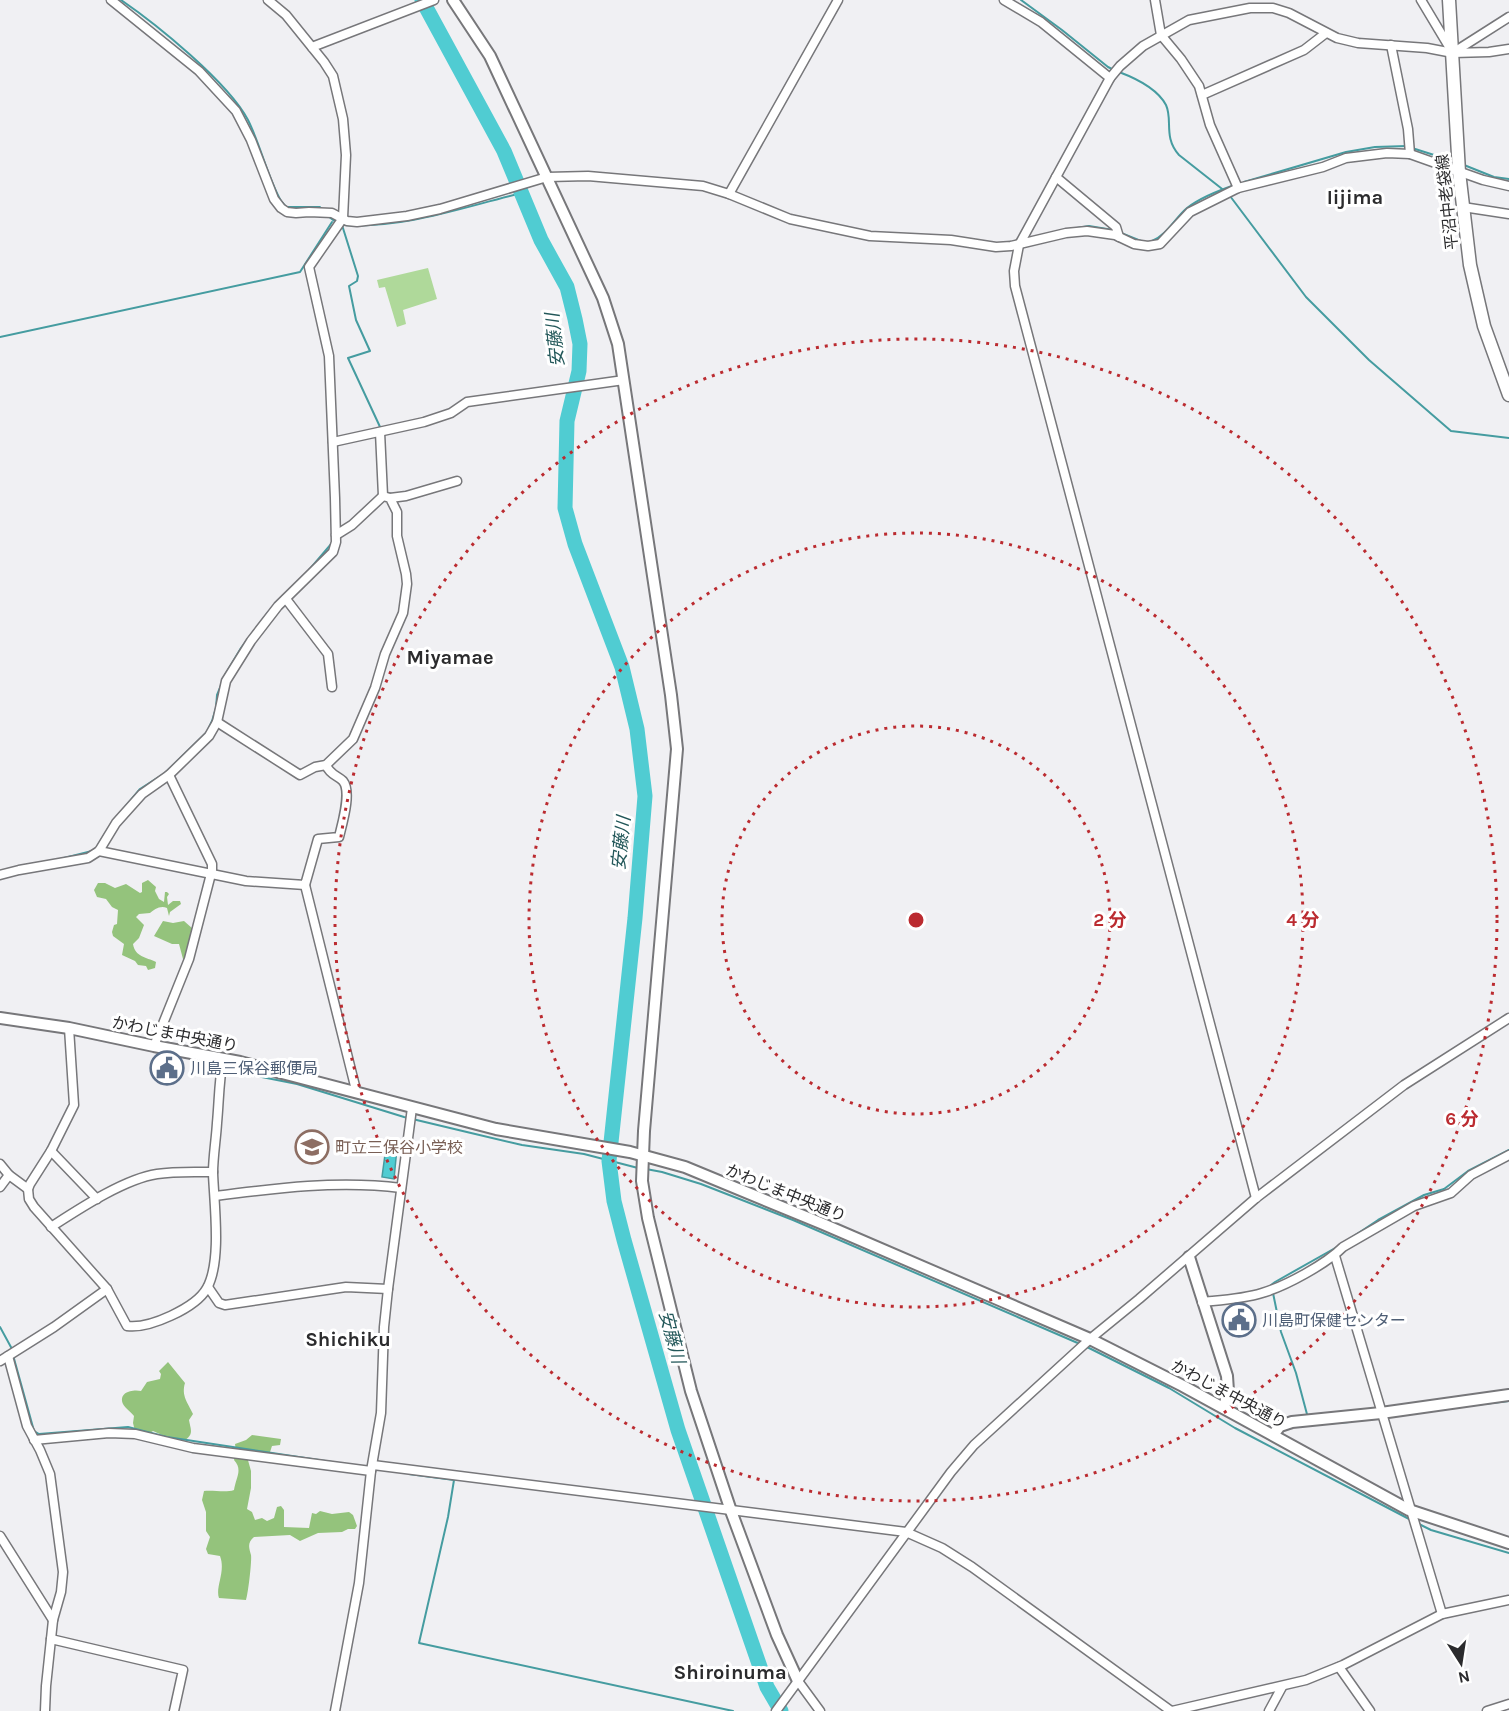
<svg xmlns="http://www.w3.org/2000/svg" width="1509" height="1711" font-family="Karla,'Noto Sans JP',sans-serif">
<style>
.green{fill:#afd99a}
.forest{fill:#94c37c}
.water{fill:#50ccd2;stroke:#459ca0;stroke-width:1.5}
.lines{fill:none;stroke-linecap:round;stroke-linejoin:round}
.stream{stroke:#459ca0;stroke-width:2}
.river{stroke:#50ccd2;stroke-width:15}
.minor-casing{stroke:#77777a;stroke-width:11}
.tertiary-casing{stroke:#77777a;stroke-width:14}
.secondary-casing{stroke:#77777a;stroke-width:15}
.minor{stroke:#fff;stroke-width:8}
.tertiary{stroke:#fff;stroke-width:10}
.secondary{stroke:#fff;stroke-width:12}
.ring{fill:none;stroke:#bb2b30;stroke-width:3;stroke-dasharray:3 6}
.labels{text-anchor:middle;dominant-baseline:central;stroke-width:6;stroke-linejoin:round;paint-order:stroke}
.street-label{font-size:16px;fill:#2b2b2d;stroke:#fff}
.service-label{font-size:16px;fill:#4e5e75;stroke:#fff;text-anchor:start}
.education-label{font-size:16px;fill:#785e54;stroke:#fff;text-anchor:start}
.water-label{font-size:18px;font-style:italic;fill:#225759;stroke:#fff}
.quarter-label{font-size:20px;font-weight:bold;fill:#2b2b2d;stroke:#fff}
.centre{fill:#bb2b30;stroke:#fff;stroke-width:3}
.ring-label{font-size:18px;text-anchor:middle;font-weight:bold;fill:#bb2b30;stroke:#fff;stroke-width:6;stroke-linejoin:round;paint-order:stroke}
</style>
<rect width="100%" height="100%" fill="#f0f0f3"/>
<!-- green -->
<polygon class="green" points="428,268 437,299 403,310 406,324 397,327 385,287 379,288 377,280"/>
<!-- forest -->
<g class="forest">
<path d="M148 880 156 887 155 891 159 899 164 902 165 892H167L169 894 167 897 168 905 173 901H180L181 904 170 912 169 916 167 908C160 905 154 910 150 913L139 914 136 917 144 925 139 938 133 944C135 957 146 957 156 962L155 968 148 970 146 966 138 965 135 961 122 955 124 944 113 936 112 932 114 925 117 924 118 910 112 907 106 899 97 897 94 890 98 883H105L115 888 126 884 140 893 142 892V883Z"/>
<polygon points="163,921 173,923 184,921 193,929 186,959 183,959 179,944 172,944 154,936"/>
<path d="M168 1362 185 1383C181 1396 188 1403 193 1414L189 1420C191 1431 194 1434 184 1441L171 1439 153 1431 148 1434 135 1431 133 1423 134 1416C131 1412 125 1408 123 1404 118 1392 133 1389 141 1391L147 1382 160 1379 161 1374 159 1371Z"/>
<path d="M252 1435 281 1439 280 1445 272 1446 269 1455 246 1453 251 1471V1488L247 1509 252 1512 255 1520 262 1518 267 1521 274 1518 277 1507 281 1506 284 1510V1527L309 1528 312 1513 316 1514 320 1511 332 1514 349 1512 353 1515 357 1526 355 1529H348L342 1532 318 1533 300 1541 290 1535 254 1537C247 1543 249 1548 251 1555 252 1561 248 1595 246 1600L219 1598C215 1587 226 1572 220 1556L208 1554 206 1549 210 1537 206 1531V1512L202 1500 204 1491C214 1490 226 1493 234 1490 236 1477 243 1470 234 1460L236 1451 235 1444 246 1440Z"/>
</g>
<!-- water -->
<polygon class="water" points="386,1147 397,1148 394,1179 382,1177"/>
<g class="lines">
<!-- stream -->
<g class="stream">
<path d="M121 0C156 24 228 82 248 120 261 146 267 176 281 201L286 207H320L322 210"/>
<polyline points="1021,0 1062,30 1108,67 1114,70"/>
<path d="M1119 72C1135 78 1157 88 1166 105 1173 120 1163 137 1179 155L1226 192"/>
<polyline points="1412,148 1453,161"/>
<polyline points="1464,165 1494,177 1509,179"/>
<polyline points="1244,182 1346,152 1375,147 1407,146"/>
<polyline points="1230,196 1306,297 1369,360 1451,431 1509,438"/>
<polyline points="328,216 337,223"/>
<polyline points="342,225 358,276 357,281 349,286 356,320 370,351 348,358 381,429"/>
<path d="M343 225C404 229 463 207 522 193"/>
<polyline points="1077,228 1089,226 1113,230"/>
<polyline points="1121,233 1141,241"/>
<path d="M1152 241C1167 235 1175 218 1187 208 1200 198 1220 190 1235 185"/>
<polyline points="0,337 300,272 332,222"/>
<polyline points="309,570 332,543"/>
<polyline points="225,675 241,648 269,611"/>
<polyline points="120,813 140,789 165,773 207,732 212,721 216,708 217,695 222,683"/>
<polyline points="98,845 106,832"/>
<polyline points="60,859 92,851"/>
<polyline points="227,1070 297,1084 404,1117 471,1133 522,1145 584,1154 638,1168"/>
<polyline points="646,1169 662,1172 701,1184 793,1220 1080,1344"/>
<polyline points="1351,1238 1378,1220 1424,1195 1444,1189 1468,1171 1509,1150"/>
<polyline points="1272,1288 1271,1285 1275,1282 1337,1247"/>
<polyline points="1273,1293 1281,1332 1296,1373 1308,1418"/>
<polyline points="0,1327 12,1349"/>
<polyline points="1085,1346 1169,1388 1235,1428 1411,1520"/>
<polyline points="13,1355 34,1431 39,1434 128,1427 167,1437 332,1462"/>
<polyline points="1467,1406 1509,1401"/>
<polyline points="1309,1425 1349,1422"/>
<polyline points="409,1474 454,1480 448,1517 419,1643 733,1711"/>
<polyline points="1419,1524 1431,1530 1509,1553"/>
</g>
<!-- river -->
<polyline class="river" points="422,0 504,151 541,240 567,287 575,319 580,344 579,371 567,421 565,508 575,544 622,667 637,729 645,796 635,918 609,1161 614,1201 624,1240 678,1430 767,1687 781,1711"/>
<!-- minor casing -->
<g class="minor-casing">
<g id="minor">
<polyline points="111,0 199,71 236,111 251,140 274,199 281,208 287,212 296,213 309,212 332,213 347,221 357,222 407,216 440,209 547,177 588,176 703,186 729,194 790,219 870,236 951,240 996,247 1011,246 1066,233 1087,231 1115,235 1134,244 1148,246 1160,244 1190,212 1238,188 1323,167 1346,158 1387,153 1410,154 1483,180 1509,186"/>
<polyline points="1004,0 1041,22 1110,78"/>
<polyline points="1155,0 1161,35 1181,59 1199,86 1210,125 1238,188"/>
<polyline points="1421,0 1451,50"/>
<polyline points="1391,45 1408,129 1410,154"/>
<polyline points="312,47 434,0"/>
<polyline points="1454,52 1509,17"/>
<polyline points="1202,95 1304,50 1326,33"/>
<polyline points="1056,177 1116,227 1119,237"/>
<polyline points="729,194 838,0"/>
<polyline points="1463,207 1509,214"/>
<polyline points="380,432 383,496"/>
<polyline points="333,442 424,422 451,413 467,402 624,380"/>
<polyline points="390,498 406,496 457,481"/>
<polyline points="336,535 352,525 383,496"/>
<polyline points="286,599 328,654 332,687"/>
<polyline points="217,722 300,775 315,767 326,765 353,739 375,688 385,654 403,613 407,584 406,574 397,536 397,512 390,498 383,496"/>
<path d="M99 851 246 881 305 885 318 839 339 837C342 824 352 792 343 781 337 775 330 775 326 765"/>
<polyline points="0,875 19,870 88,858 99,851 116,823 142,794 169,775 209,736 217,722 226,681 251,641 278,606 333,552 336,542 335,498 329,356 309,267 343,218 346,155 343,119 333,76 324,62 286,15 268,0"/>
<polyline points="305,885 355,1086 354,1092"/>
<path d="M69 1028 74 1105 51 1151 30 1184 28 1189 29 1199 34 1207 107 1289 127 1326C149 1329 196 1308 207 1288 222 1261 214 1203 213 1173 213 1157 216 1140 217 1123 219 1102 219 1080 223 1059"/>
<polyline points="154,1046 189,959 212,870 212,864 169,775"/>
<polyline points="51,1151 97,1199"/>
<polyline points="0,1164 9,1175 28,1189"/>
<polyline points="0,1187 9,1175"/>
<path d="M215 1196C277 1188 339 1180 401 1188"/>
<polyline points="1256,1198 1015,286 1014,271 1019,245 1110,78 1120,66 1143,46 1189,20 1250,8 1273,8 1289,13 1337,38 1358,43 1427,48 1453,53 1489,52 1509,49"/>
<path d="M51 1227C79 1209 124 1179 157 1174 175 1171 194 1172 213 1172"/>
<polyline points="1335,1256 1442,1614"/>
<polyline points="208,1287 219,1303 225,1305 346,1287 388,1289"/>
<path d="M1202 1302C1222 1300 1243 1299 1262 1293 1286 1286 1326 1264 1343 1247L1414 1206 1451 1193 1471 1175 1509 1155"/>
<polyline points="8,1356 27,1426 40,1450 50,1474 63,1572 61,1592 53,1620 46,1686 45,1711"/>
<polyline points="0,1361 54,1327 107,1289"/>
<polyline points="34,1440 109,1433 135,1434 193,1448 371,1471"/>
<polyline points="373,1465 906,1532 942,1548 972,1567 1171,1711"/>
<polyline points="0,1536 53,1620"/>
<polyline points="51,1639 183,1670 174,1711"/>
<polyline points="1339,1667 1370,1711"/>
<polyline points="798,1681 820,1711"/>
<polyline points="335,1711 359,1583 371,1471 381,1413 384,1327 388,1289 412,1108"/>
<polyline points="776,1711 951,1472 974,1445 1090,1339 1139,1299 1256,1198 1404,1085 1509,1018"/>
<polyline points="1172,1711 1306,1680 1343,1665 1442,1614 1509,1600"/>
<polyline points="1269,1711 1282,1687"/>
<polyline points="1487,1711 1509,1704"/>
</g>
</g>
<!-- tertiary casing -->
<g class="tertiary-casing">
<g id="tertiary">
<polyline points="453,0 490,56 603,298 618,344 671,695 677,749 644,1131 642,1181 648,1218 691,1391 731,1511 777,1635 798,1681"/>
<polyline points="0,1018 69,1028 154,1046 240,1062 496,1129 630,1152 685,1167 823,1224 1090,1339 1183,1386 1409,1510 1509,1543"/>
<polyline points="1189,1257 1227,1376 1228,1391 1224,1408"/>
<polyline points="1273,1435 1280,1426 1292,1422 1381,1413 1509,1395"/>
</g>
</g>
<!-- secondary casing -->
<g class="secondary-casing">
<polyline id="secondary" points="1449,0 1459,172 1470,265 1484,326 1509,395"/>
</g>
<!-- minor -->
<use href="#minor" class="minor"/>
<!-- tertiary -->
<use href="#tertiary" class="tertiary"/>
<!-- secondary -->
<use href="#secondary" class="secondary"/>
</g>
<!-- distance rings -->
<g class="ring">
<circle cx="916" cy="920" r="194"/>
<circle cx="916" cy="920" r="387"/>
<circle cx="916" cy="920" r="581"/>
</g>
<!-- icons -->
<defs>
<g id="civic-ring" transform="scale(1.725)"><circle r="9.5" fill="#fff" stroke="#5c6f8a" stroke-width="1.5"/><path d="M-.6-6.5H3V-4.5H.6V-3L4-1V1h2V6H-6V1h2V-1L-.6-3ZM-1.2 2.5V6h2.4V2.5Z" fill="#5c6f8a"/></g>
<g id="school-ring" transform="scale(1.725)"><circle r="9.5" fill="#fff" stroke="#8d6e63" stroke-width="1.5"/><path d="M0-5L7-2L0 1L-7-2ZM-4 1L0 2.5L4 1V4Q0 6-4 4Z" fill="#8d6e63"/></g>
</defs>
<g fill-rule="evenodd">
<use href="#civic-ring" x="167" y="1068"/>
<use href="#school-ring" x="312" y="1147"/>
<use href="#civic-ring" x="1239" y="1320"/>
</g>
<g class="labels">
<!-- street labels -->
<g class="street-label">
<text transform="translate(1447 202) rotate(-96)">平沼中老袋線</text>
<text transform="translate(175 1034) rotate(11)">かわじま中央通り</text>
<text transform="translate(786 1193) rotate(22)">かわじま中央通り</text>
<text transform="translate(1229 1394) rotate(28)">かわじま中央通り</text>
</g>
<!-- service labels -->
<g class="service-label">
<text x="190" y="1068">川島三保谷郵便局</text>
<text x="1262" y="1320">川島町保健センター</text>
</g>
<!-- education labels -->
<g class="education-label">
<text x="335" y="1147">町立三保谷小学校</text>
</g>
<!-- water labels -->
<g class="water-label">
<text transform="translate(555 340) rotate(-96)">安藤川</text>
<text transform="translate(621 843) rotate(-84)">安藤川</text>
<text transform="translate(672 1337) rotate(75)">安藤川</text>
</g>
<!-- quarter labels -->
<g class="quarter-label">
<text x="1355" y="197">Iijima</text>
<text x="450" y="657">Miyamae</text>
<text x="348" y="1339">Shichiku</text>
<text x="730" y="1672">Shiroinuma</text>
</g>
</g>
<circle cx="916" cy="920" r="9" class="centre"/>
<g class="ring-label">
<text x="1110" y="926">2 分</text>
<text x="1303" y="926">4 分</text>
<text x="1462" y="1125">6 分</text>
</g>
<!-- north arrow -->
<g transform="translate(1461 1663) rotate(168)" stroke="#ffffff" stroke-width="4.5" paint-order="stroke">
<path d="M0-4.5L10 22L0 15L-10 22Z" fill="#2b2b2d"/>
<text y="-9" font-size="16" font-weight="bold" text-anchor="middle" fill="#2b2b2d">N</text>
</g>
</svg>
